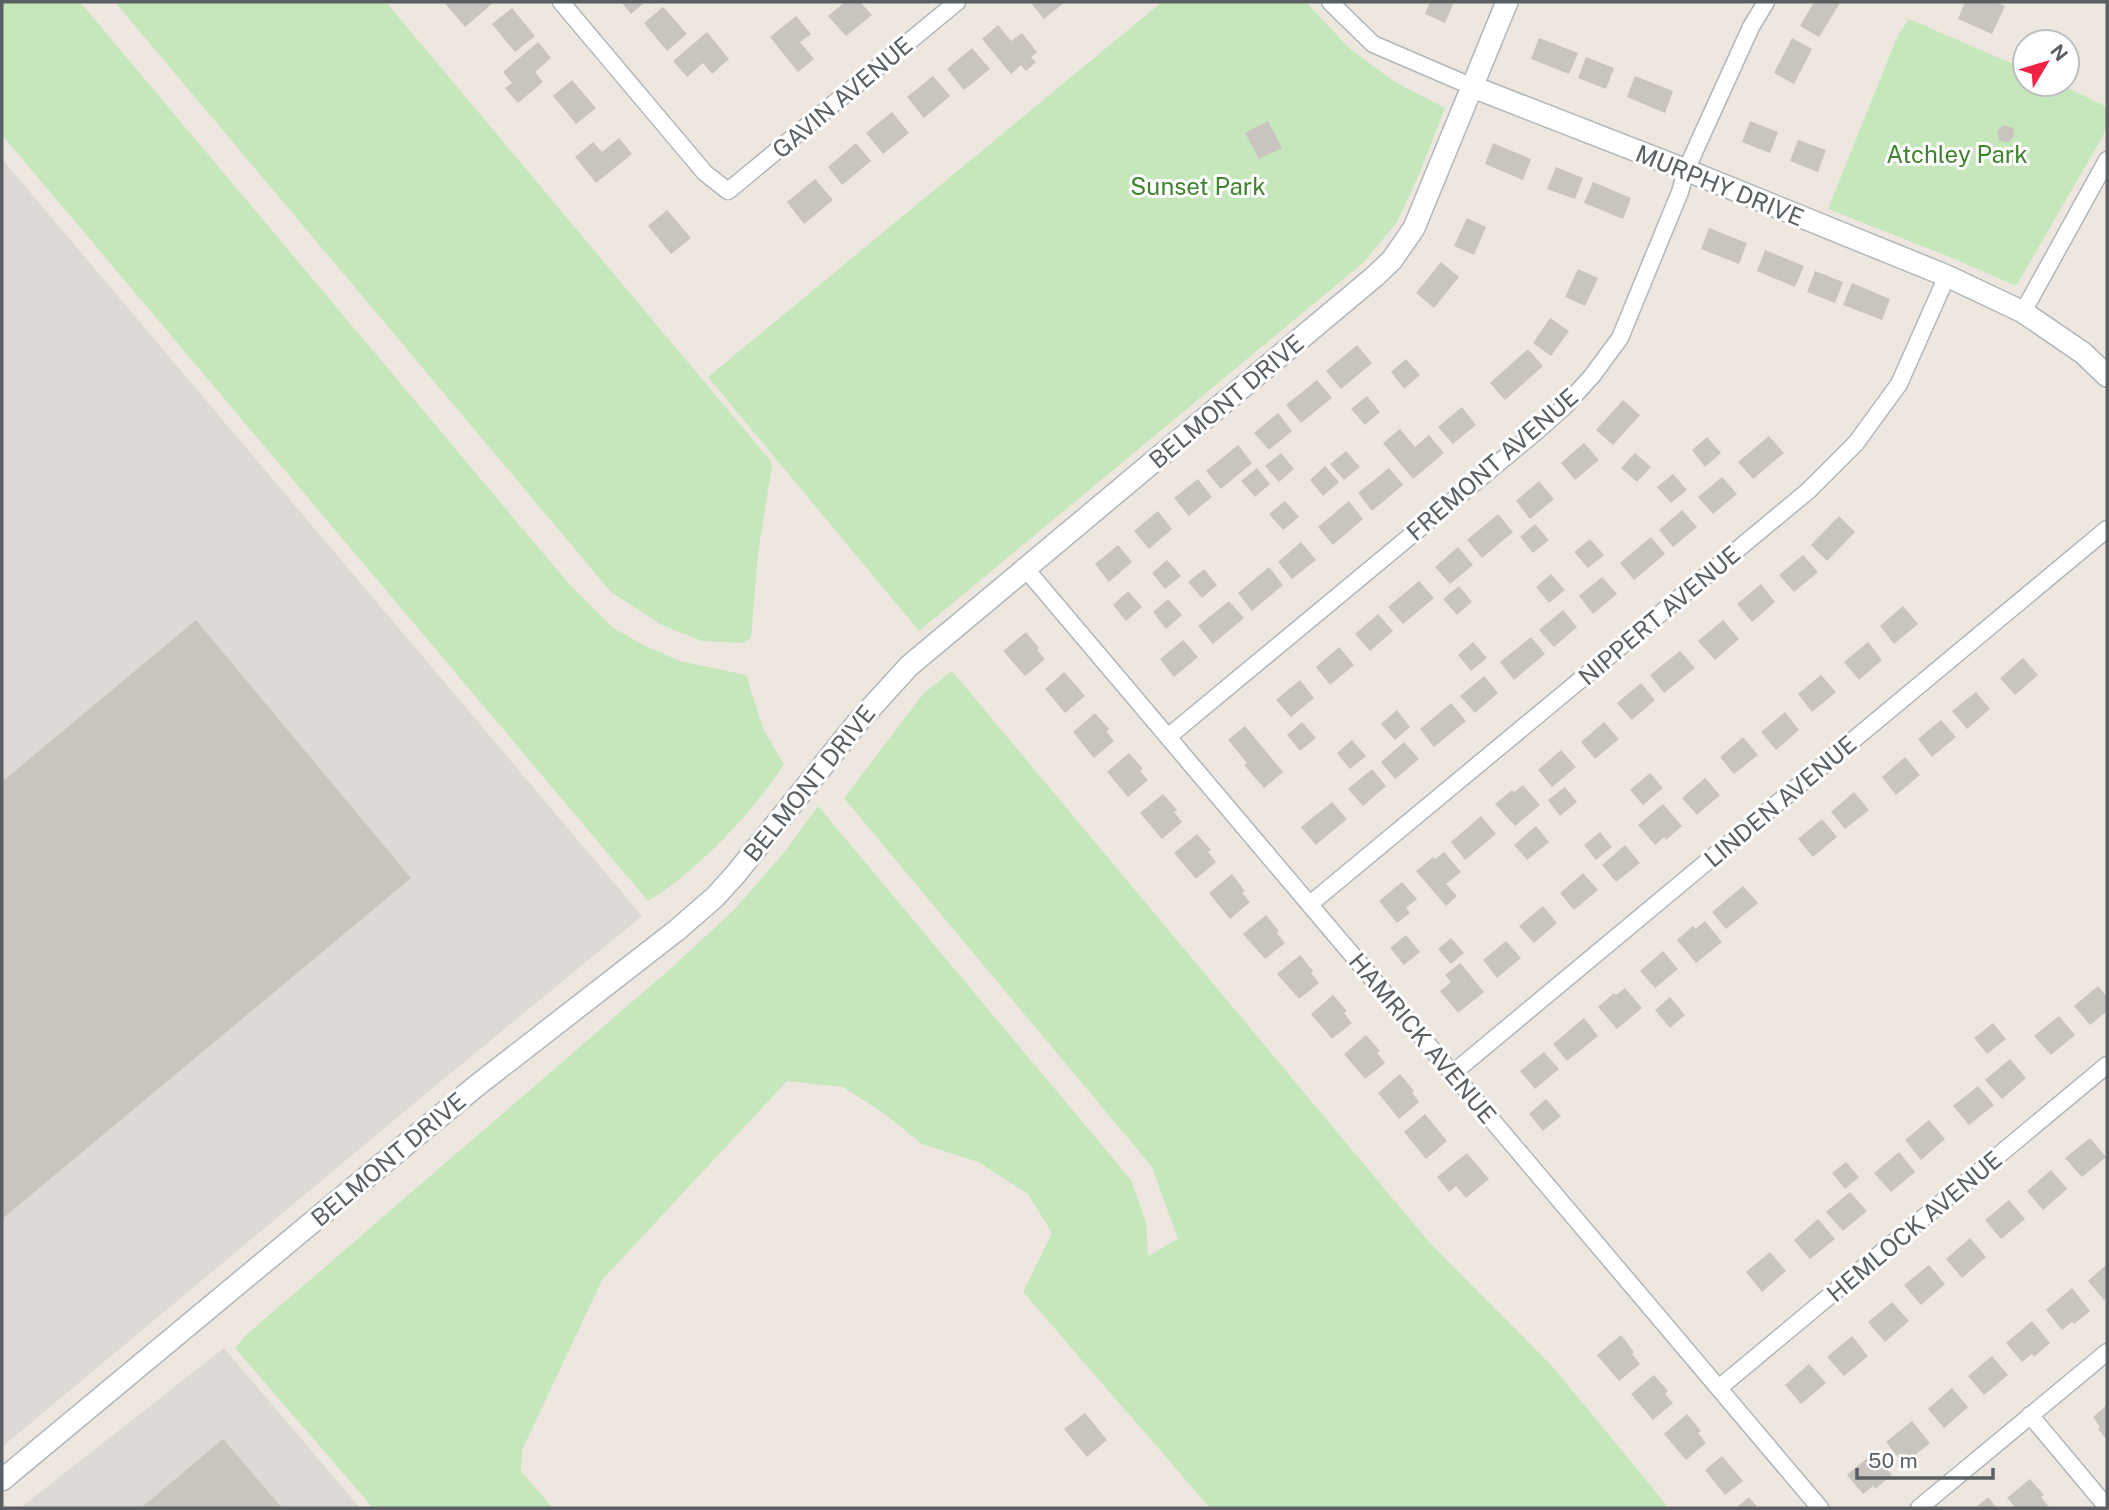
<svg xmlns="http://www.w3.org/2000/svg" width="2109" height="1510" font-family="'Public Sans',sans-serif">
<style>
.industrial{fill:#ddd9d5}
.green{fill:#c6e7bb}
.building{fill:#cac4bf}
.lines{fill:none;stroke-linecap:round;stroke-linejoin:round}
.street-casing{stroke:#b1b6b9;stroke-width:19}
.secondary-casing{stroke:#b0b6b9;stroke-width:24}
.street{stroke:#fff;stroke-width:16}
.secondary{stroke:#fff;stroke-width:21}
.labels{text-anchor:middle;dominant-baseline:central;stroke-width:6;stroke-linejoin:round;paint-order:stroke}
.street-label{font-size:24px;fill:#595f62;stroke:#fff}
.park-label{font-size:24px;fill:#40832f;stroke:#fff}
</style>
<rect width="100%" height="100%" fill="#ede7e0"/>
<!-- industrial -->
<g class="industrial">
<polygon points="2,159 642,916 429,1091 2,1447"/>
<polygon points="224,1348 360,1508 20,1508"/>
</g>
<!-- green -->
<g class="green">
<path d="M2 2H80L569 584 612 627 645 646 680 661 746 675 764 731 784 764C755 810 695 874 648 901L2 135Z"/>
<polygon points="115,2 386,2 769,459 772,466 758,553 751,638 743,643 702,641 662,625 611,592"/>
<polygon points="1162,2 1306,2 1349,48 1395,82 1445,108 1420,172 1397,222 1364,262 919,631 708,377"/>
<polygon points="1909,19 2025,69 2025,84 2060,84 2107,107 2107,122 2103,136 2016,286 1955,259 1828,209 1898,35"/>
<polygon points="952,671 1429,1242 1552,1366 1669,1508 1210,1508 1023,1292 1052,1233 1028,1194 978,1162 922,1144 886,1115 843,1087 787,1081 602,1280 522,1450 521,1471 553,1508 373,1508 235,1348 245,1336 669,970 735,909 786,850 818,806 1131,1180 1146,1222 1148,1256 1178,1239 1152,1167 844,798 924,693"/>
</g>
<!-- building -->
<g class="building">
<polygon points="444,2 494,2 465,27"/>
<polygon points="621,2 645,2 631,14"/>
<polygon points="845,2 860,2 872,15 846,36 828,16"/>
<polygon points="1030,2 1065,2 1044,19"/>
<polygon points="1430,2 1454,2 1445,23 1425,14"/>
<polygon points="1814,2 1840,3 1819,37 1800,26"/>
<polygon points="1965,2 1996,2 2005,6 1992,34 1958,19"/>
<polygon points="663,7 687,34 667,51 644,23"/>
<polygon points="512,8 535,36 515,52 492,24"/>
<polygon points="796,16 811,34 800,42 814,59 798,72 770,37"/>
<polygon points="998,25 1011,41 1022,33 1037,52 1031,57 1036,62 1026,71 1021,65 1011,74 982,39"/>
<polygon points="707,32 729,59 712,74 703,63 687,77 673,61"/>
<polygon points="1539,38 1578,53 1569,74 1531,59"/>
<polygon points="1792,38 1812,49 1794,84 1774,73"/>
<polygon points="538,42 551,58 535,72 543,82 518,103 505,88 512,83 503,72"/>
<polygon points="972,48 990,69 964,90 947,69"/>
<polygon points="1586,57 1614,68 1606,89 1578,78"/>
<polygon points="933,76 950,96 924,118 907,97"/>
<polygon points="1635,76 1673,91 1665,113 1627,97"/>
<polygon points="572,80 596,108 576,124 553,96"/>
<polygon points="892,112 909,133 883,154 866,133"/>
<polygon points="1268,121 1282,148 1259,159 1245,133"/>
<polygon points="1750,121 1778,132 1770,153 1742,142"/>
<polygon points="2004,125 2013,128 2014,136 2008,143 1999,140 1997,131"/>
<polygon points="619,138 632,154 596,183 575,157 593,142 602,152"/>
<polygon points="1798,140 1826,150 1818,172 1790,161"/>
<polygon points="856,143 871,161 842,185 828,167"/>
<polygon points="1493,143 1531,159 1523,180 1485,164"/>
<polygon points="1556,167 1583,178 1575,199 1547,189"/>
<polygon points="815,179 833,200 804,224 787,202"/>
<polygon points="1593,182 1631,198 1623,219 1584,203"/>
<polygon points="667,210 691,238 671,254 648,226"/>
<polygon points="1467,218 1486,227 1474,255 1454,246"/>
<polygon points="1709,228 1747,243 1739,264 1701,249"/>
<polygon points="1765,250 1804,266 1795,287 1757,271"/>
<polygon points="1441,262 1459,277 1434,308 1416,293"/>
<polygon points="1578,269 1598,278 1585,306 1565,297"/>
<polygon points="1815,271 1843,282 1835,303 1807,292"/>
<polygon points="1852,283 1890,299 1882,320 1843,305"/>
<polygon points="1550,318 1569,331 1551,356 1533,343"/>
<polygon points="1357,345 1372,363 1341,389 1326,371"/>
<polygon points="1528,349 1543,366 1505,400 1490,383"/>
<polygon points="1406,359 1420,375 1404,389 1391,372"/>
<polygon points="1317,380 1332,398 1301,423 1286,405"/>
<polygon points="1367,396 1380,412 1365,425 1351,409"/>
<polygon points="1623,400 1640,415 1613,445 1596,430"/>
<polygon points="1462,407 1476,425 1453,444 1438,427"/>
<polygon points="1278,413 1292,431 1269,450 1254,433"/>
<polygon points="1400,429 1415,447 1429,435 1444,453 1413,479 1383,443"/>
<polygon points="1769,436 1784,453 1753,479 1738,462"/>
<polygon points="1707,437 1721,453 1705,467 1692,450"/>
<polygon points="1584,443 1599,460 1575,480 1561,463"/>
<polygon points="1238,445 1252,463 1221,489 1206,471"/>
<polygon points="1346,451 1360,467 1344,480 1330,464"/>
<polygon points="1281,453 1294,469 1279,482 1265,466"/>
<polygon points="1635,453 1651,467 1637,482 1621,468"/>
<polygon points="1325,466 1339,482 1323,496 1310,480"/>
<polygon points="1257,468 1270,484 1255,497 1241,481"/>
<polygon points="1389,468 1403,485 1372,511 1358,493"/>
<polygon points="1673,474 1687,490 1671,503 1657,487"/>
<polygon points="1722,477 1737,494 1713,514 1698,497"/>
<polygon points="1198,479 1212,497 1189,516 1174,498"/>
<polygon points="1539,481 1554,499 1530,519 1516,501"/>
<polygon points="1285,501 1299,517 1283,530 1269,514"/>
<polygon points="1349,501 1363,519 1333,545 1318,527"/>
<polygon points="1682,510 1697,527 1673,547 1659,530"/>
<polygon points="1158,511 1172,529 1149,549 1134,531"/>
<polygon points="1498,514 1513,532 1482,558 1467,540"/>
<polygon points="1839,516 1855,532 1827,561 1811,545"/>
<polygon points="1535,524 1549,540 1533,553 1520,537"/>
<polygon points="1651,537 1665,554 1634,580 1620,563"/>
<polygon points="1590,539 1604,555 1588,568 1574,552"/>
<polygon points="1301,542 1316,560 1292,579 1278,562"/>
<polygon points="1118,545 1132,562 1109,582 1095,564"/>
<polygon points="1458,547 1473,565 1450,584 1435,567"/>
<polygon points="1803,555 1818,572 1794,592 1779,575"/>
<polygon points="1167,560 1181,576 1165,589 1152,573"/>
<polygon points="1269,567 1283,585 1252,611 1238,593"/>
<polygon points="1204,569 1217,585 1202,598 1188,582"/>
<polygon points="1551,574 1565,590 1549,603 1536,587"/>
<polygon points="1602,577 1617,594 1593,614 1579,596"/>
<polygon points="1419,581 1434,598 1403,624 1388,607"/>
<polygon points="1761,584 1775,602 1752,622 1737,604"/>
<polygon points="1459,586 1472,602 1457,615 1443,599"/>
<polygon points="1128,591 1142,607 1126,621 1113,605"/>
<polygon points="1168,599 1182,615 1166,629 1153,612"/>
<polygon points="1229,601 1244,618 1213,644 1198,626"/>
<polygon points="1903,606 1918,624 1894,644 1880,626"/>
<polygon points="1563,610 1577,627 1554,647 1539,630"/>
<polygon points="1378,614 1393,631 1370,651 1355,634"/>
<polygon points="196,620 411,878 2,1219 2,782"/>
<polygon points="1723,620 1739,639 1715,660 1698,641"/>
<polygon points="1026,632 1039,648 1037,650 1045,659 1025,676 1003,651"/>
<polygon points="1531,637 1545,654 1514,680 1500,662"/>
<polygon points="1183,640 1198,657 1174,677 1160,659"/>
<polygon points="1473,642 1487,658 1471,671 1458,655"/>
<polygon points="1868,642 1882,660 1859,680 1844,662"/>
<polygon points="1339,647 1354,665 1330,685 1316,667"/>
<polygon points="1680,651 1695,668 1664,693 1650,675"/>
<polygon points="2023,658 2038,675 2015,695 2000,678"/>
<polygon points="1064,672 1085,696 1065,713 1045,689"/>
<polygon points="1821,675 1836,692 1812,712 1798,694"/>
<polygon points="1484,676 1498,693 1475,713 1460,696"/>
<polygon points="1300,680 1314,698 1291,717 1276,700"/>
<polygon points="1641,683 1655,700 1632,720 1617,703"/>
<polygon points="1976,692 1990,709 1967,729 1952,711"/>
<polygon points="1451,703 1466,721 1434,747 1420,729"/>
<polygon points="1397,710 1410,727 1395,740 1381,724"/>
<polygon points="1785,712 1799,730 1776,750 1761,732"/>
<polygon points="1095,713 1109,729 1107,732 1114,741 1094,758 1073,732"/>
<polygon points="1941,720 1956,737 1932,757 1918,739"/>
<polygon points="1302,722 1316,738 1300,751 1287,735"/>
<polygon points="1604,722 1619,739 1595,759 1581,742"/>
<polygon points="1245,726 1283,772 1264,788 1244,765 1247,763 1228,740"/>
<polygon points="1743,737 1758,755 1734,774 1720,757"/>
<polygon points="1352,740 1366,756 1350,769 1337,753"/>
<polygon points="1404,742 1419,759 1395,779 1381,762"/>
<polygon points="1561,750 1576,767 1552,787 1538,770"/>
<polygon points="1129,753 1143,769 1140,771 1148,780 1128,797 1107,772"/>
<polygon points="1905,757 1920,775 1896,795 1882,777"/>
<polygon points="1372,769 1386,786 1363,806 1348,789"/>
<polygon points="1650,773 1663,788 1643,805 1630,790"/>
<polygon points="1705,778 1720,795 1697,815 1682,798"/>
<polygon points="1523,785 1540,805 1515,826 1495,804 1512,790 1514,792"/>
<polygon points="1565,787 1577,802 1560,816 1548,800"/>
<polygon points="1854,792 1869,810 1845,829 1831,812"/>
<polygon points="1163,794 1177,810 1174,812 1182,822 1162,839 1140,813"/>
<polygon points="1332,802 1347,819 1316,845 1301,827"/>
<polygon points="1663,804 1682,826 1666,840 1664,837 1655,845 1638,825"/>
<polygon points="1481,816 1496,834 1465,860 1451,842"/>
<polygon points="1822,819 1837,837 1813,857 1798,839"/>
<polygon points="1536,826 1549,842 1527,860 1514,845"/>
<polygon points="1600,832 1612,847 1596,860 1584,845"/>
<polygon points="1197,834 1211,850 1208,852 1216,862 1196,879 1174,853"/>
<polygon points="1625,845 1640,863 1616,882 1602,865"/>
<polygon points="1444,852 1461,872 1446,884 1457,896 1446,906 1416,871 1433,857 1435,859"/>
<polygon points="1583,873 1598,890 1574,910 1560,893"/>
<polygon points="1232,874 1245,891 1242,893 1250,902 1230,919 1209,893"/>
<polygon points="1402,882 1417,899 1406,908 1410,913 1397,923 1379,901"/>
<polygon points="1743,886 1758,903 1726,929 1712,912"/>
<polygon points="1543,906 1557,923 1534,943 1519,926"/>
<polygon points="1266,915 1279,931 1277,933 1285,943 1265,959 1243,934"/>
<polygon points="1705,921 1722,942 1696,963 1677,940 1693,926 1696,929"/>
<polygon points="1406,935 1420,952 1404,965 1390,948"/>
<polygon points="1451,938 1464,953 1451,964 1438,949"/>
<polygon points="1506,941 1521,958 1497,978 1483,960"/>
<polygon points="1663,951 1678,969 1655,988 1640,971"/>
<polygon points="1300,955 1313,971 1311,973 1319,983 1299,999 1277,974"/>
<polygon points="1460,963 1484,992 1458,1013 1440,991 1451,982 1445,975"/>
<polygon points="2098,986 2107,997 2107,1011 2090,1025 2074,1006"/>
<polygon points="1625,988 1642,1008 1617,1029 1598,1007 1614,993 1616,995"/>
<polygon points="1333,995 1347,1011 1344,1013 1352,1023 1332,1039 1311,1014"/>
<polygon points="1670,997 1685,1015 1670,1028 1655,1010"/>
<polygon points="2059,1016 2075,1035 2051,1055 2034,1036"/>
<polygon points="1584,1018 1598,1036 1567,1061 1553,1044"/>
<polygon points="1993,1023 2006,1039 1987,1054 1974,1038"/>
<polygon points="1366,1035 1380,1051 1377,1053 1385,1063 1365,1079 1344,1054"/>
<polygon points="1544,1052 1559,1069 1535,1089 1520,1071"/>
<polygon points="2010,1059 2026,1078 2002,1099 1985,1080"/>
<polygon points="1400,1074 1414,1091 1412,1092 1419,1102 1399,1119 1378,1093"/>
<polygon points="1978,1086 1994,1105 1969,1125 1953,1106"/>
<polygon points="1546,1099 1561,1116 1543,1131 1529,1114"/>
<polygon points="1425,1114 1447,1141 1426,1159 1404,1132"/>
<polygon points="1929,1120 1945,1139 1921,1160 1905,1140"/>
<polygon points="2090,1138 2106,1157 2082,1177 2065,1158"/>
<polygon points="1899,1152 1915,1172 1891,1192 1874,1173"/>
<polygon points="1467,1153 1489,1179 1466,1198 1456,1186 1449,1192 1437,1177"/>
<polygon points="1846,1162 1859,1177 1845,1189 1832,1173"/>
<polygon points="2051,1170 2067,1189 2043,1210 2027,1191"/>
<polygon points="1850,1192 1867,1211 1843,1231 1826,1212"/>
<polygon points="2009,1200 2025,1219 2001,1239 1985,1220"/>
<polygon points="1818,1219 1835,1239 1810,1259 1794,1240"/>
<polygon points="1970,1238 1986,1257 1962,1278 1946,1259"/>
<polygon points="1770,1252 1786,1271 1762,1292 1746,1272"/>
<polygon points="2107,1264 2107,1297 2104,1300 2088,1281"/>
<polygon points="1929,1265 1945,1284 1921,1305 1904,1285"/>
<polygon points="2072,1288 2090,1311 2074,1324 2072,1322 2062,1330 2046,1310"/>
<polygon points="1892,1302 1909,1321 1885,1342 1868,1322"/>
<polygon points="2032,1321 2050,1343 2034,1357 2032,1354 2022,1362 2006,1343"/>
<polygon points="1621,1335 1634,1352 1632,1354 1640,1364 1619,1381 1597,1355"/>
<polygon points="1852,1336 1868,1356 1844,1376 1827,1357"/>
<polygon points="1992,1356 2008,1375 1984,1395 1968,1376"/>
<polygon points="1809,1364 1826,1383 1801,1404 1785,1385"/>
<polygon points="1654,1375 1668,1391 1665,1394 1673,1403 1653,1420 1631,1394"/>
<polygon points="1952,1388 1968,1407 1944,1428 1928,1409"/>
<polygon points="2107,1405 2107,1440 2098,1429 2100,1427 2093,1417"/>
<polygon points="1085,1413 1107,1440 1087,1457 1064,1429"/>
<polygon points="1687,1414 1701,1431 1698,1433 1706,1443 1686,1460 1664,1434"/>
<polygon points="1912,1421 1930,1443 1914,1456 1912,1454 1902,1462 1886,1442"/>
<polygon points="223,1439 282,1508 141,1508"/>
<polygon points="1873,1453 1892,1475 1875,1489 1873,1486 1863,1494 1847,1475"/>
<polygon points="1722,1456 1743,1481 1725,1495 1705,1470"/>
<polygon points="2030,1479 2044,1495 2041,1497 2049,1507 2047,1508 2016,1508 2007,1498"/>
<polygon points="1749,1497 1758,1508 1736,1508"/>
<polygon points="1988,1497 1997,1508 1975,1508"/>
</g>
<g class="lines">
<!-- street casing -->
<g class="street-casing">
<g id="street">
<polyline points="561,2 705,173 728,191 957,2"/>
<polyline points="1330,2 1373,44 1473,87"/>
<polyline points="2023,312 2107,160"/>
<polyline points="1025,568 1820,1508"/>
<polyline points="1169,736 1537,431 1563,408 1592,376 1620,338 1680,192 1686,170 1751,27 1766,2"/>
<polyline points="1310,904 1808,491 1856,443 1899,384 1947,276"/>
<polyline points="1453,1073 2107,529"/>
<polyline points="1720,1387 2107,1065"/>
<polyline points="2030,1415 2107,1507"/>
<polyline points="1919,1508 2107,1352"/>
</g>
</g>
<!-- secondary casing -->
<g class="secondary-casing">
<g id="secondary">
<polyline points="1473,87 1686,170 1947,276 2023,312 2083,353 2107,376"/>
<polyline points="2,1480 475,1087 677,930 715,897 735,875 858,722 909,666 1374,277 1392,260 1414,228 1507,2"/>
</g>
</g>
<!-- street -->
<use href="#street" class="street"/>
<!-- secondary -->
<use href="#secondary" class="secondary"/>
</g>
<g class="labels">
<!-- street labels -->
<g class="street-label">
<text transform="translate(842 97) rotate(-40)">GAVIN AVENUE</text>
<text transform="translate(1720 185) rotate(22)">MURPHY DRIVE</text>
<text transform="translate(1226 401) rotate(-40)">BELMONT DRIVE</text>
<text transform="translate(1492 464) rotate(-41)">FREMONT AVENUE</text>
<text transform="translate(1659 615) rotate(-40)">NIPPERT AVENUE</text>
<text transform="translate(809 783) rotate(-51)">BELMONT DRIVE</text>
<text transform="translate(1780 801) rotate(-40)">LINDEN AVENUE</text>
<text transform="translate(1423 1038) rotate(50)">HAMRICK AVENUE</text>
<text transform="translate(388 1159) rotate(-40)">BELMONT DRIVE</text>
<text transform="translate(1914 1226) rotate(-40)">HEMLOCK AVENUE</text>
</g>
<!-- park labels -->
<g class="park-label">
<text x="1957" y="154">Atchley Park</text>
<text x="1198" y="186">Sunset Park</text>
</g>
</g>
<!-- border -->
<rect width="2109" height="1510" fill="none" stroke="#595f62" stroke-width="7"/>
<!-- north arrow -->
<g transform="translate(2046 63) rotate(52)"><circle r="33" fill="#ffffff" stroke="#bdbfc0" stroke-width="2"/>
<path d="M0-5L12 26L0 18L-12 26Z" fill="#f12245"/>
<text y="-10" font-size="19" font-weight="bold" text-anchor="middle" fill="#595f62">N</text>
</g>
<!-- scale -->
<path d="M1857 1468v10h136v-10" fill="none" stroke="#595f62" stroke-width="3.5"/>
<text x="1868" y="1468" font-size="21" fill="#595f62" stroke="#ffffff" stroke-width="5" paint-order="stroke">50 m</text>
</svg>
